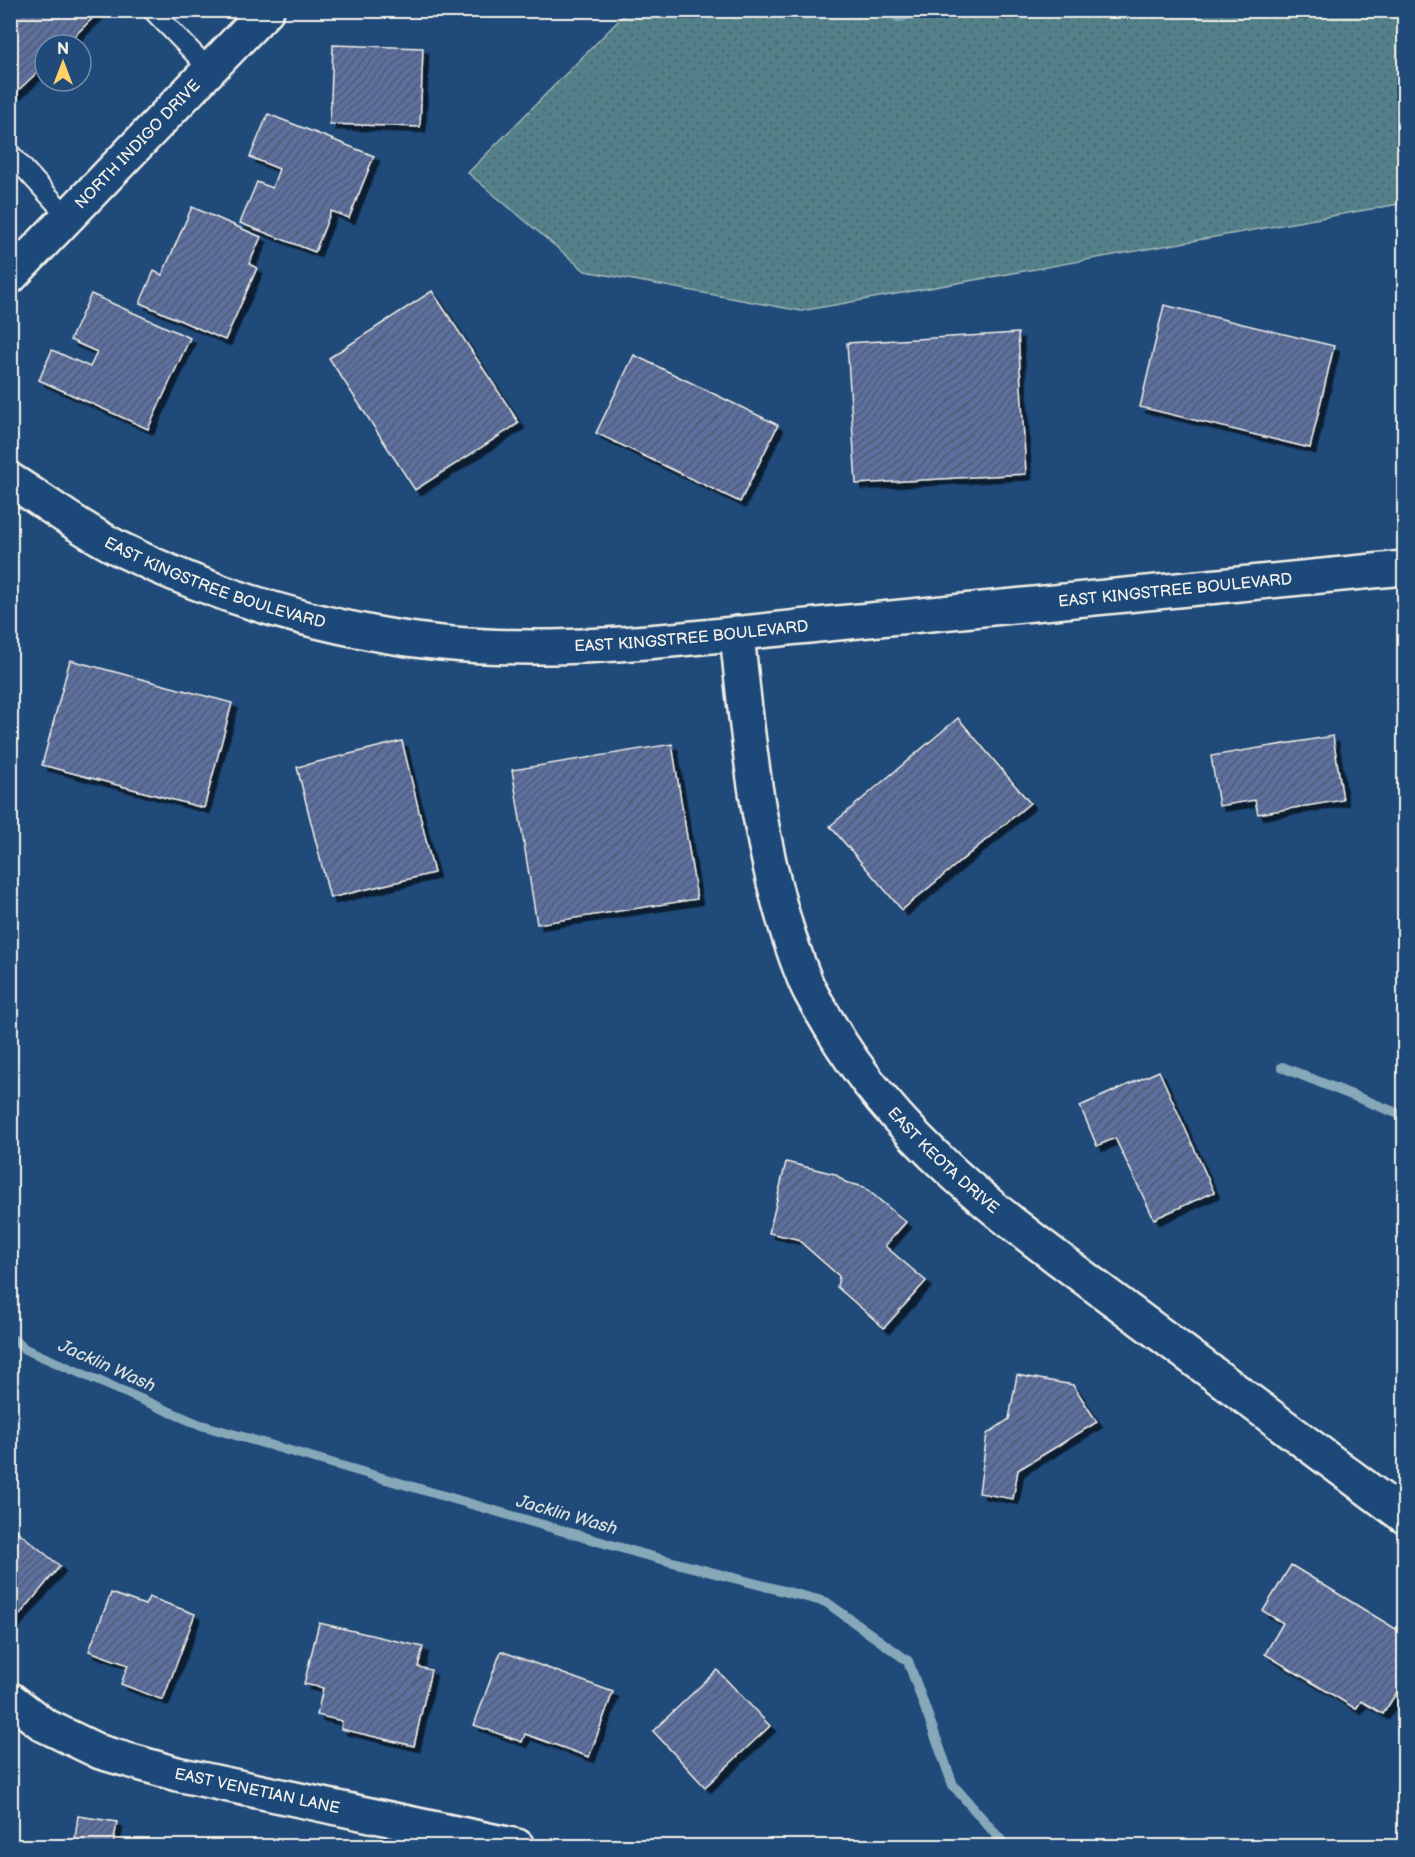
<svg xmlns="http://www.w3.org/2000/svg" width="1415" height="1857" font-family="'Balsamiq Sans',sans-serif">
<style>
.grass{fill:url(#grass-dots);stroke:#a3b8b8;stroke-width:1.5}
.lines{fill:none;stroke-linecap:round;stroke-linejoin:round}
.stream{stroke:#87a8b8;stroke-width:10}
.building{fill:url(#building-hatch);stroke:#f4f1e8;stroke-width:1.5;filter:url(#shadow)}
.service-casing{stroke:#f4f1e8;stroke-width:22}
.minor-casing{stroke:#f4f1e8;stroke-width:38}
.tertiary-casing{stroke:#f4f1e8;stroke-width:38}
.service{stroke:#1f4a7a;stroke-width:18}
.minor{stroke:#1f4a7a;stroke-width:33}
.tertiary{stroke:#1f4a7a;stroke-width:33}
.labels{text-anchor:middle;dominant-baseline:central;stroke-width:5;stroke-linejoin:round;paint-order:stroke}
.street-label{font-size:16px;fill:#f4f1e8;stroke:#1f4a7a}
.water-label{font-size:18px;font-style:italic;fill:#d9dfdc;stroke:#1f4a7a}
</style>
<defs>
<pattern id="grass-dots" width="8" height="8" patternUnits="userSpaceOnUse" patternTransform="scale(1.5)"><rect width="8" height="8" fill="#528089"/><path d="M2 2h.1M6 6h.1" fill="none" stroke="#4e676b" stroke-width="1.8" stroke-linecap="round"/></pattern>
<pattern id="building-hatch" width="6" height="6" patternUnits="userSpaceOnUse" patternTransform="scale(1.5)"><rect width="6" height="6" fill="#5b6f9f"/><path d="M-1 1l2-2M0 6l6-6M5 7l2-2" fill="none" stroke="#515a6e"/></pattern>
<filter id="shadow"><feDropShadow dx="5.5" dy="5.5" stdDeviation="0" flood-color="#0009"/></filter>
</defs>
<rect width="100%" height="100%" fill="#1f4a7a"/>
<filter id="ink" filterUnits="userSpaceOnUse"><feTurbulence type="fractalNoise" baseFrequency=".0167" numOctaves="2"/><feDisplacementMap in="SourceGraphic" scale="12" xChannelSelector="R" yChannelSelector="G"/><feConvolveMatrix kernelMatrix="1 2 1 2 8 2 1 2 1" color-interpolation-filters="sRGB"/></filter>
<g filter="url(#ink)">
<!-- grass -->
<polygon class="grass" points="628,11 1404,11 1404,203 801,311 585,271 468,173"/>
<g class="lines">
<!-- stream -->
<g class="stream">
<polyline points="898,17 930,10"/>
<polyline points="1282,1067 1404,1116"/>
<polyline points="10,1337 25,1349 198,1424 642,1554 826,1602 908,1661 953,1785 1006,1846"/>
</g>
</g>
<!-- building -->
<g class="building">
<polygon points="10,10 100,10 100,11 65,45 45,45 45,65 10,98"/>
<polygon points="333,45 423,48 420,127 330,124"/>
<polygon points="268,114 374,156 349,218 331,211 315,252 240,223 257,182 272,188 279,169 250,157"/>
<polygon points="192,207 261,237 249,264 257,268 225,340 140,303 154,271 162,275"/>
<polygon points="432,291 519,423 415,490 329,358"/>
<polygon points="91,294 190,338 148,429 39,380 52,350 90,367 97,352 70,340"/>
<polygon points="1164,305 1334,346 1310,448 1140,407"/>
<polygon points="1018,333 1026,474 856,484 847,343"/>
<polygon points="634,355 778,425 740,502 596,433"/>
<polygon points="70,660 232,703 204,808 42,765"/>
<polygon points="958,718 1030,803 902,910 830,826"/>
<polygon points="1333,736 1343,800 1258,814 1255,800 1219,806 1211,756"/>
<polygon points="402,741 434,873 330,898 297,767"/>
<polygon points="672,744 697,899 537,924 512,770"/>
<polygon points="1159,1071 1214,1192 1154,1219 1115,1138 1097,1146 1080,1106"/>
<polygon points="786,1162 835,1174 845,1182 864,1187 906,1222 885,1246 926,1281 884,1328 837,1287 839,1276 797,1239 769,1233"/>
<polygon points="1017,1375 1073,1385 1097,1422 1018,1470 1013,1499 979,1493 987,1434 1009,1419"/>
<polygon points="10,1525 60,1566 13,1623 10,1620"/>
<polygon points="1291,1565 1404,1634 1404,1685 1402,1684 1383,1714 1361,1701 1356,1709 1265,1654 1283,1623 1263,1611"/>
<polygon points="111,1593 145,1605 149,1597 195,1614 163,1700 121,1684 128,1665 89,1651"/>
<polygon points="319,1623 423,1647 418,1667 431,1670 414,1746 341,1729 342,1721 317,1715 323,1688 304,1684"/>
<polygon points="501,1651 613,1692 589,1757 525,1734 522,1742 474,1725"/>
<polygon points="717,1670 770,1726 705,1787 653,1731"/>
<polygon points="78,1816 117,1822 113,1846 74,1846"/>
</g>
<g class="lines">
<!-- service casing -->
<g class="service-casing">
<g id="service">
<polyline points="152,10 209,69"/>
<polyline points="10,153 68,217"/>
</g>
</g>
<!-- minor casing -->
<g class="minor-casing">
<g id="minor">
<path id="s1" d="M10 277 267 10"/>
<path id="s2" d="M737 633C748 747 762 877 806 983 812 997 821 1010 829 1024 902 1151 1026 1234 1141 1320 1229 1385 1317 1451 1404 1516"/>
<path id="s3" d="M10 1699 44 1725 100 1752 177 1774 517 1846"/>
</g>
</g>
<!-- tertiary casing -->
<g class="tertiary-casing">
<g id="tertiary">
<path id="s4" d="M10 480C47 503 82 530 120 549 199 588 286 617 372 633 526 663 684 638 838 623 1027 605 1216 586 1404 568"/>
</g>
</g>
<!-- service -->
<use href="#service" class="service"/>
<!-- minor -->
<use href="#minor" class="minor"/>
<!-- tertiary -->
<use href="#tertiary" class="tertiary"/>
</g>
</g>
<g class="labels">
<!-- street labels -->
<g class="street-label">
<text stroke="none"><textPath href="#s1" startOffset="184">NORTH INDIGO DRIVE</textPath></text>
<text stroke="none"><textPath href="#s4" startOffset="231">EAST KINGSTREE BOULEVARD</textPath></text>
<text stroke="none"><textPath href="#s4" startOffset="1203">EAST KINGSTREE BOULEVARD</textPath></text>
<text stroke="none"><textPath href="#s4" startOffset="717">EAST KINGSTREE BOULEVARD</textPath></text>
<text stroke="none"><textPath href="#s2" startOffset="584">EAST KEOTA DRIVE</textPath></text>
<text stroke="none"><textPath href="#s3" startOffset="267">EAST VENETIAN LANE</textPath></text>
</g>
<!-- water labels -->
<g class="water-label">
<text transform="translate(107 1366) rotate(24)">Jacklin Wash</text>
<text transform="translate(567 1515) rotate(16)">Jacklin Wash</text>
</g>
</g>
<!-- margin -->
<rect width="1415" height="1857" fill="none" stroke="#1f4a7a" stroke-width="36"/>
<rect x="18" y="18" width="1379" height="1821" fill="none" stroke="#f4f1e8" stroke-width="2" filter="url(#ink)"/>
<!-- north arrow -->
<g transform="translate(63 63)"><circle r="28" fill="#1f4a7a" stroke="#748da6" stroke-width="1.5"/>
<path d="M0-4.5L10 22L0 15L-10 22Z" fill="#ffd166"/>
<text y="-9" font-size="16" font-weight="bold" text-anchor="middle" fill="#f4f1e8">N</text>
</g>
</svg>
